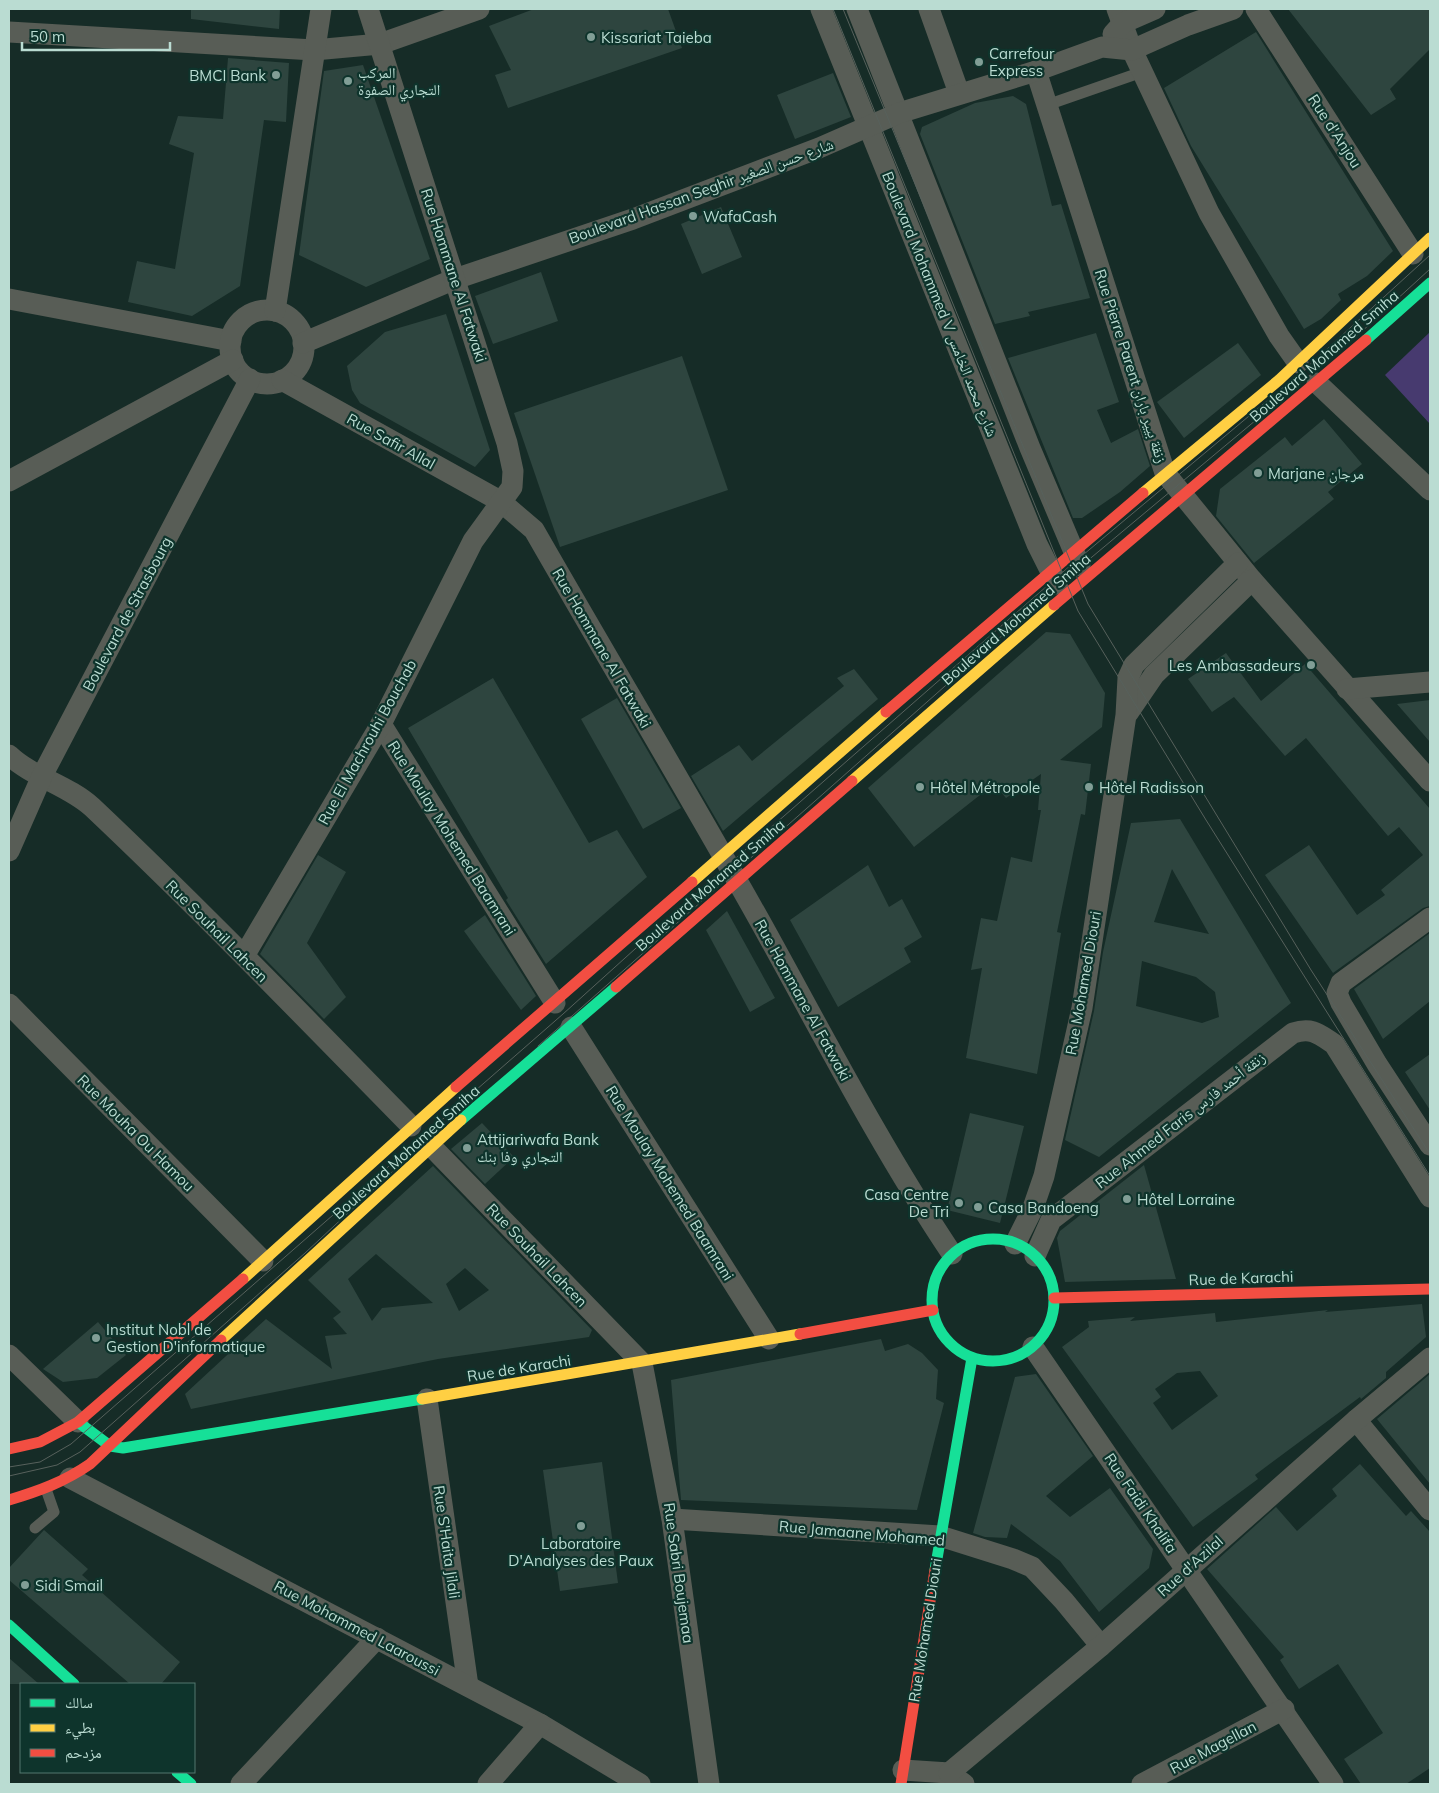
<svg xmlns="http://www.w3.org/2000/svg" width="1439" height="1793" font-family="Mulish,'Noto Naskh Arabic',sans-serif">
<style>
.green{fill:#473a6f}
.building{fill:#2e453f;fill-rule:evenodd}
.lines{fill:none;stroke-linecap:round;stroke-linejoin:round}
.lane{stroke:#585d56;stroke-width:11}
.street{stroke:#585d56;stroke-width:21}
.fast{stroke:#16e098;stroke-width:11}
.slow{stroke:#ffcf43;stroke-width:11}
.jam{stroke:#f24e42;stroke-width:11}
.tram{stroke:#57615c;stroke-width:1}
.poi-dot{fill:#819e96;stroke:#0e342c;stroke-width:2}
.labels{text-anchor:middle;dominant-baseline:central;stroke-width:4.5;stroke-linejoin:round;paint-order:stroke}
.poi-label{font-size:15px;fill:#badcd2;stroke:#0e342c;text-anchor:start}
.street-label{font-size:15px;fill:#badcd2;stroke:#0e342c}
</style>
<rect width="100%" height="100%" fill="#162c27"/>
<!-- green -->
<polygon class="green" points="1430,332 1430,424 1385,375"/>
<!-- building -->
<g class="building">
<polygon points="191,9 280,9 279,29 191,19"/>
<polygon points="534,9 668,9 682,48 508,108 495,75 511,70 489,26"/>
<polygon points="1288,9 1430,9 1430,49 1390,89 1396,99 1371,115"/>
<polygon points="1256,32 1393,251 1367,276 1338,294 1341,300 1321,319 1304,329 1191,146 1164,88"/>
<polygon points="228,58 289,63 286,122 264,120 240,286 192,316 128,302 137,261 175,269 194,153 169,144 178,116 223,119"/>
<polygon points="363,65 430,259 366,287 299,255 324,71"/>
<polygon points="833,73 851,117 795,139 777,95"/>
<polygon points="1013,96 1026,104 1052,206 1061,204 1090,298 1028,312 1030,316 995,324 920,134 922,127 975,103"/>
<polygon points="721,207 742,257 702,274 681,224"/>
<polygon points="541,272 558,321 493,344 475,296"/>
<polygon points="446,314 490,450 475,467 360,403 352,390 347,366 385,332"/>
<polygon points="1096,333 1119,402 1097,410 1111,443 1138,429 1150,466 1120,492 1082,518 1073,518 1008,358"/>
<polygon points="1238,343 1261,375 1184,438 1157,402"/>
<polygon points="682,356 728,490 560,547 514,413"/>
<polygon points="1324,419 1362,464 1328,492 1334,499 1254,563 1216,516 1220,489 1285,437 1292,446"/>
<polygon points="1046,632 1070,634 1105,693 1102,727 1060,760 1091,764 1085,815 1081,814 1057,932 1061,933 1037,1074 966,1058 982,968 971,970 981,918 997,921 1011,857 1032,862 1041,810 1038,810 1041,774 1006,798 994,784 914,847 868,788"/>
<polygon points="1226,653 1261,701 1305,664 1430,809 1430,906 1423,908 1333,973 1265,875 1309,845 1357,915 1385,895 1381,890 1423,855 1399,827 1388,836 1306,738 1285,756 1234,697 1212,712 1188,679"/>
<polygon points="854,669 878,699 723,831 691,776 739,745 752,761 844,686 837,678"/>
<polygon points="493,678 589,843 617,830 647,877 546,964 506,900 508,898 408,728"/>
<polygon points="617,698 681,808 643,829 581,719"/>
<polygon points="1430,700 1430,742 1397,704"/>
<path d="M1180 819 1291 1003 1099 1157 1065 1140 1094 1011 1103 952 1131 823ZM1172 869 1209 934 1154 922ZM1142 961 1196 977 1215 992 1219 1017 1202 1023 1136 1006Z"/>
<polygon points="318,855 346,872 307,943 346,997 324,1019 260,954"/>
<polygon points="868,865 889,907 902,899 922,937 904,948 911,962 838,1007 790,920"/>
<polygon points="727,911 775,998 750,1012 706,930"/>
<polygon points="485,915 536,996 521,1010 464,931"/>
<polygon points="1430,933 1430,1001 1383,1039 1354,989"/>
<polygon points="1430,1054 1430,1110 1405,1072"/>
<polygon points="970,1113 1024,1126 1000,1223 947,1210"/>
<polygon points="482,1123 514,1157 485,1184 451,1149"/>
<polygon points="1144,1165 1176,1279 1065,1282 1057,1238 1060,1231"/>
<path d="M433 1166 592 1330 589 1337 438 1359 191 1409 185 1394 266 1319 332 1369 325 1336 347 1334 333 1318 341 1312 308 1280ZM376 1254 433 1303 382 1308 372 1321 348 1279ZM465 1268 489 1290 459 1311 446 1284Z"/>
<path d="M1422 1304 1426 1337 1386 1372V1378L1361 1399 1360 1397 1255 1475 1258 1479 1193 1527 1062 1347 1089 1327 1088 1321 1135 1317 1130 1321 1215 1313 1216 1322 1328 1310 1325 1312ZM1200 1371 1218 1396 1172 1430 1153 1403 1161 1397 1155 1389 1177 1373Z"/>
<polygon points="98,1322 126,1355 97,1378 63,1382 43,1369"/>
<polygon points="881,1339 885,1351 908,1344 922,1353 938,1370 936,1399 944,1403 917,1510 681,1500 671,1380"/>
<polygon points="1036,1374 1093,1456 1046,1496 1070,1517 1110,1488 1153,1549 1149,1568 1099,1612 1060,1561 1011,1524 1007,1538 985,1537 973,1533 1015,1377"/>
<polygon points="1430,1374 1430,1484 1377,1419"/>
<polygon points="602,1462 618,1583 560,1591 543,1470"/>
<polygon points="1360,1464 1406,1516 1411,1511 1430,1532 1430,1768 1406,1784 1361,1784 1344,1759 1383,1733 1338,1664 1299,1689 1280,1660 1284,1657 1207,1569 1276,1507 1297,1531 1337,1496 1332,1489"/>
<polygon points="44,1530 88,1569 82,1575 180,1662 161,1684 130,1684 9,1580 9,1568"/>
<polygon points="9,1658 39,1684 9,1684"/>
</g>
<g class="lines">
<!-- lane -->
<g class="lane">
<polyline points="1047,105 1142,72"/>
<polyline points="35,1528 54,1512 46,1489"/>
</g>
<!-- street -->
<g class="street">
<polyline points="821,9 1037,544 1057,584"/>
<polyline points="857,9 1030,448 1080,566"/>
<polyline points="929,9 959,93"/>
<polyline points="1117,9 1132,50 1209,213 1279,336 1298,363"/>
<polyline points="1256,9 1413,254"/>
<polyline points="9,32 314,50 380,44 479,9"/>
<polyline points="1113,34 1123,23 1155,9"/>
<polyline points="1036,71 1165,473 1252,580 1430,781"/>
<polyline points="9,299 231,341"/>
<circle cx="267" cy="347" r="37"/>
<polyline points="275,311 321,9"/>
<polyline points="303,343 455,279 633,219 819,148 899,113 1036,71 1102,47 1132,50 1188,25 1233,9"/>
<path d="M282 380 500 501 534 530C609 661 687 791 761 923 823 1035 881 1148 952 1254"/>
<polyline points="1317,383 1430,490"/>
<polyline points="9,481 233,360"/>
<polyline points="1347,689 1430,682"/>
<polyline points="1128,713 1154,675 1252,580"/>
<polyline points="381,724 555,1003"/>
<path d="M9 755C32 777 68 785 92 807 201 910 306 1019 411 1126"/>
<polyline points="9,851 42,776 250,379"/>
<polyline points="1430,918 1341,983 1337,993 1341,1003 1377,1064 1430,1145"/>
<polyline points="244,956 381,724 473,541 512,487 513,471 507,443 368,9"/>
<polyline points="9,1004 263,1261"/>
<polyline points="571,1027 769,1339"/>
<polyline points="431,1146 642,1363 672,1519 709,1784"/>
<polyline points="1015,1244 1033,1208 1044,1176 1082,1008 1126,715 1128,678 1134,665 1238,563"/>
<path d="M1035 1256 1051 1220 1293 1033C1312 1027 1319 1034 1334 1044L1430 1197"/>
<polyline points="1033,1347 1333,1784"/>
<polyline points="9,1355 78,1422"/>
<polyline points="427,1399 468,1686"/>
<polyline points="1356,1420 1430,1510"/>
<polyline points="70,1478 540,1724 640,1784"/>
<polyline points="672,1519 940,1536 1013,1559 1032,1567 1064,1601 1101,1646"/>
<polyline points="903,1770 949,1773 964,1784"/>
<polyline points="949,1773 1101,1646 1356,1420 1430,1358"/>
<polyline points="241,1784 377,1638"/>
<polyline points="488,1784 540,1724"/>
<polyline points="1142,1784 1284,1709"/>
</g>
<!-- fast -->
<g class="fast">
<polyline points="1366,340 1430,283"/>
<polyline points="461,1120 616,987"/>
<circle cx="993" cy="1300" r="61"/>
<polyline points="78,1422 110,1446 123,1448 422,1399"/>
<polyline points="935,1570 972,1358"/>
<polyline points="9,1625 74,1684"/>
<polyline points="177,1772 191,1784"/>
</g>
<!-- slow -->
<g class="slow">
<polyline points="1143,493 1279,380 1430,238"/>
<polyline points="852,781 1054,605"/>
<polyline points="692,882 886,712"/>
<polyline points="243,1279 456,1087"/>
<polyline points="221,1340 461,1120"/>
<polyline points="422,1399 800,1334"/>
</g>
<!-- jam -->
<g class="jam">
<polyline points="1054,605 1366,340"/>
<polyline points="886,712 1143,493"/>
<polyline points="616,987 852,781"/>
<polyline points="456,1087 692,882"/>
<polyline points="1054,1298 1430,1289"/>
<polyline points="800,1334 933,1310"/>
<polyline points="9,1449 40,1442 78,1422 243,1279"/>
<path d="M9 1500C39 1491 64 1482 90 1464L221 1340"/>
<polyline points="901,1784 935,1570"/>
</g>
<!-- tram -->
<g class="tram">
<polyline points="833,9 1078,611 1206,820 1430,1176"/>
<polyline points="843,9 1088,604 1311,970 1430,1154"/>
<polyline points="538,1046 1074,572 1359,334 1430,269"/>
<polyline points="9,1467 40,1462 71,1444 563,1014 728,865 1071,565 1304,370 1430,255"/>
<polyline points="9,1476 57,1465 80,1452 305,1253 392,1172"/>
</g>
</g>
<!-- markers -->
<g class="poi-dot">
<circle cx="591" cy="37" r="5"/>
<circle cx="979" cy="62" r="5"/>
<circle cx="276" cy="75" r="5"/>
<circle cx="348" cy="81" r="5"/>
<circle cx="693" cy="216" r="5"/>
<circle cx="1258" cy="473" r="5"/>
<circle cx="1311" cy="665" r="5"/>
<circle cx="920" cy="787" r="5"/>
<circle cx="1089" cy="787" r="5"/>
<circle cx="467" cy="1148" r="5"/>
<circle cx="1127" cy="1199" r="5"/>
<circle cx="959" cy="1203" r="5"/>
<circle cx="978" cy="1207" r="5"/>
<circle cx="96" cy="1338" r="5"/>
<circle cx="581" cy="1526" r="5"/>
<circle cx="25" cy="1585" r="5"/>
</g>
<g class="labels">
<!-- poi labels -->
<g class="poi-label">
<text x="601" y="37">Kissariat Taieba</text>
<text x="989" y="53">Carrefour<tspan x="989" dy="17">Express</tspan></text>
<text x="358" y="72">المركب<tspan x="358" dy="17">التجاري الصفوة</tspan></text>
<text x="266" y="75" text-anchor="end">BMCI Bank</text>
<text x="703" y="216">WafaCash</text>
<text x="1268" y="473">Marjane مرجان</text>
<text x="1301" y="665" text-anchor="end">Les Ambassadeurs</text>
<text x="930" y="787">Hôtel Métropole</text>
<text x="1099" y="787">Hôtel Radisson</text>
<text x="477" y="1139">Attijariwafa Bank<tspan x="477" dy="17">التجاري وفا بنك</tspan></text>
<text x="949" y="1194" text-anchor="end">Casa Centre<tspan x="949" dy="17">De Tri</tspan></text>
<text x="1137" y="1199">Hôtel Lorraine</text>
<text x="988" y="1207">Casa Bandoeng</text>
<text x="106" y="1329">Institut Nobl de<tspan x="106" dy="17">Gestion D'informatique</tspan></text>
<text x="581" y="1543" text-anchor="middle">Laboratoire<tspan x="581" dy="17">D'Analyses des Paux</tspan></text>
<text x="35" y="1585">Sidi Smail</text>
</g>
<!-- street labels -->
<g class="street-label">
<text transform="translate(1335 131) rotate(57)">Rue d'Anjou</text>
<text transform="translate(701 191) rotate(-20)">Boulevard Hassan Seghir شارع حسن الصغير</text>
<text transform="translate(454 275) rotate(72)">Rue Hommane Al Fatwaki</text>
<text transform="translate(940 304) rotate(68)">Boulevard Mohammed V شارع محمد الخامس</text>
<text transform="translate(1324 356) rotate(-41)">Boulevard Mohamed Smiha</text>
<text transform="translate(1131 366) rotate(72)">Rue Pierre Parent زنقة بيير باران</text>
<text transform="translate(391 441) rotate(29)">Rue Safir Allal</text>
<text transform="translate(127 614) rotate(-62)">Boulevard de Strasbourg</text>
<text transform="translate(1016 619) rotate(-41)">Boulevard Mohamed Smiha</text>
<text transform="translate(602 648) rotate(60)">Rue Hommane Al Fatwaki</text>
<text transform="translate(367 742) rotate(-61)">Rue El Machrouhi Bouchab</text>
<text transform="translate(452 838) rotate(58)">Rue Moulay Mohemed Baamrani</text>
<text transform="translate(710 885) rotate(-41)">Boulevard Mohamed Smiha</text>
<text transform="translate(217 931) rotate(45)">Rue Souhail Lahcen</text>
<text transform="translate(1083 983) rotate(-80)">Rue Mohamed Diouri</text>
<text transform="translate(803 1000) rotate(61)">Rue Hommane Al Fatwaki</text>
<text transform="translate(1180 1120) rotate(-38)">Rue Ahmed Faris زنقة أحمد فارس</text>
<text transform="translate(136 1133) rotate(45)">Rue Mouha Ou Hamou</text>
<text transform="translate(406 1152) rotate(-42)">Boulevard Mohamed Smiha</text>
<text transform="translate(670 1183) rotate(58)">Rue Moulay Mohemed Baamrani</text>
<text transform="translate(537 1255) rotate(46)">Rue Souhail Lahcen</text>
<text transform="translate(1241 1278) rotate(-2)">Rue de Karachi</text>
<text transform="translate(519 1368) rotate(-9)">Rue de Karachi</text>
<text transform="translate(1141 1503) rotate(56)">Rue Faidi Khalifa</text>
<text transform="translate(862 1533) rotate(5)">Rue Jamaane Mohamed</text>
<text transform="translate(447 1542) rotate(82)">Rue S'Haita Jilali</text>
<text transform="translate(1190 1566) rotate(-42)">Rue d'Azilal</text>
<text transform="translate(679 1573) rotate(82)">Rue Sabri Boujemaa</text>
<text transform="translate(357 1628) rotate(28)">Rue Mohammed Laaroussi</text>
<text transform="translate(925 1630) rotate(-81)">Rue Mohamed Diouri</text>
<text transform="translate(1213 1747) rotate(-28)">Rue Magellan</text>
</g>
</g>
<!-- border -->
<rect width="1439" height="1793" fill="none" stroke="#badcd2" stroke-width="20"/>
<!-- legend -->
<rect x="20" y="1683" width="175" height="90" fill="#0e342c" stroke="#53776e"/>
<rect x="30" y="1699" width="25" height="8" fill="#16e098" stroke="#53776e"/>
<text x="65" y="1708" font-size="15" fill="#badcd2">سالك</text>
<rect x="30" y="1724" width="25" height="8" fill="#ffcf43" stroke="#53776e"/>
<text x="65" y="1733" font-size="15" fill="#badcd2">بطيء</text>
<rect x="30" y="1749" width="25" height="8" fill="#f24e42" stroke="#53776e"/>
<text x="65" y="1758" font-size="15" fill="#badcd2">مزدحم</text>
<!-- scale -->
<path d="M22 42v8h148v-8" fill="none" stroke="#badcd2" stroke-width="2.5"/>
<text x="30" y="42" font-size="15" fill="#badcd2" stroke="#0e342c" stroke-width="4" paint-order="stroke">50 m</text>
</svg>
